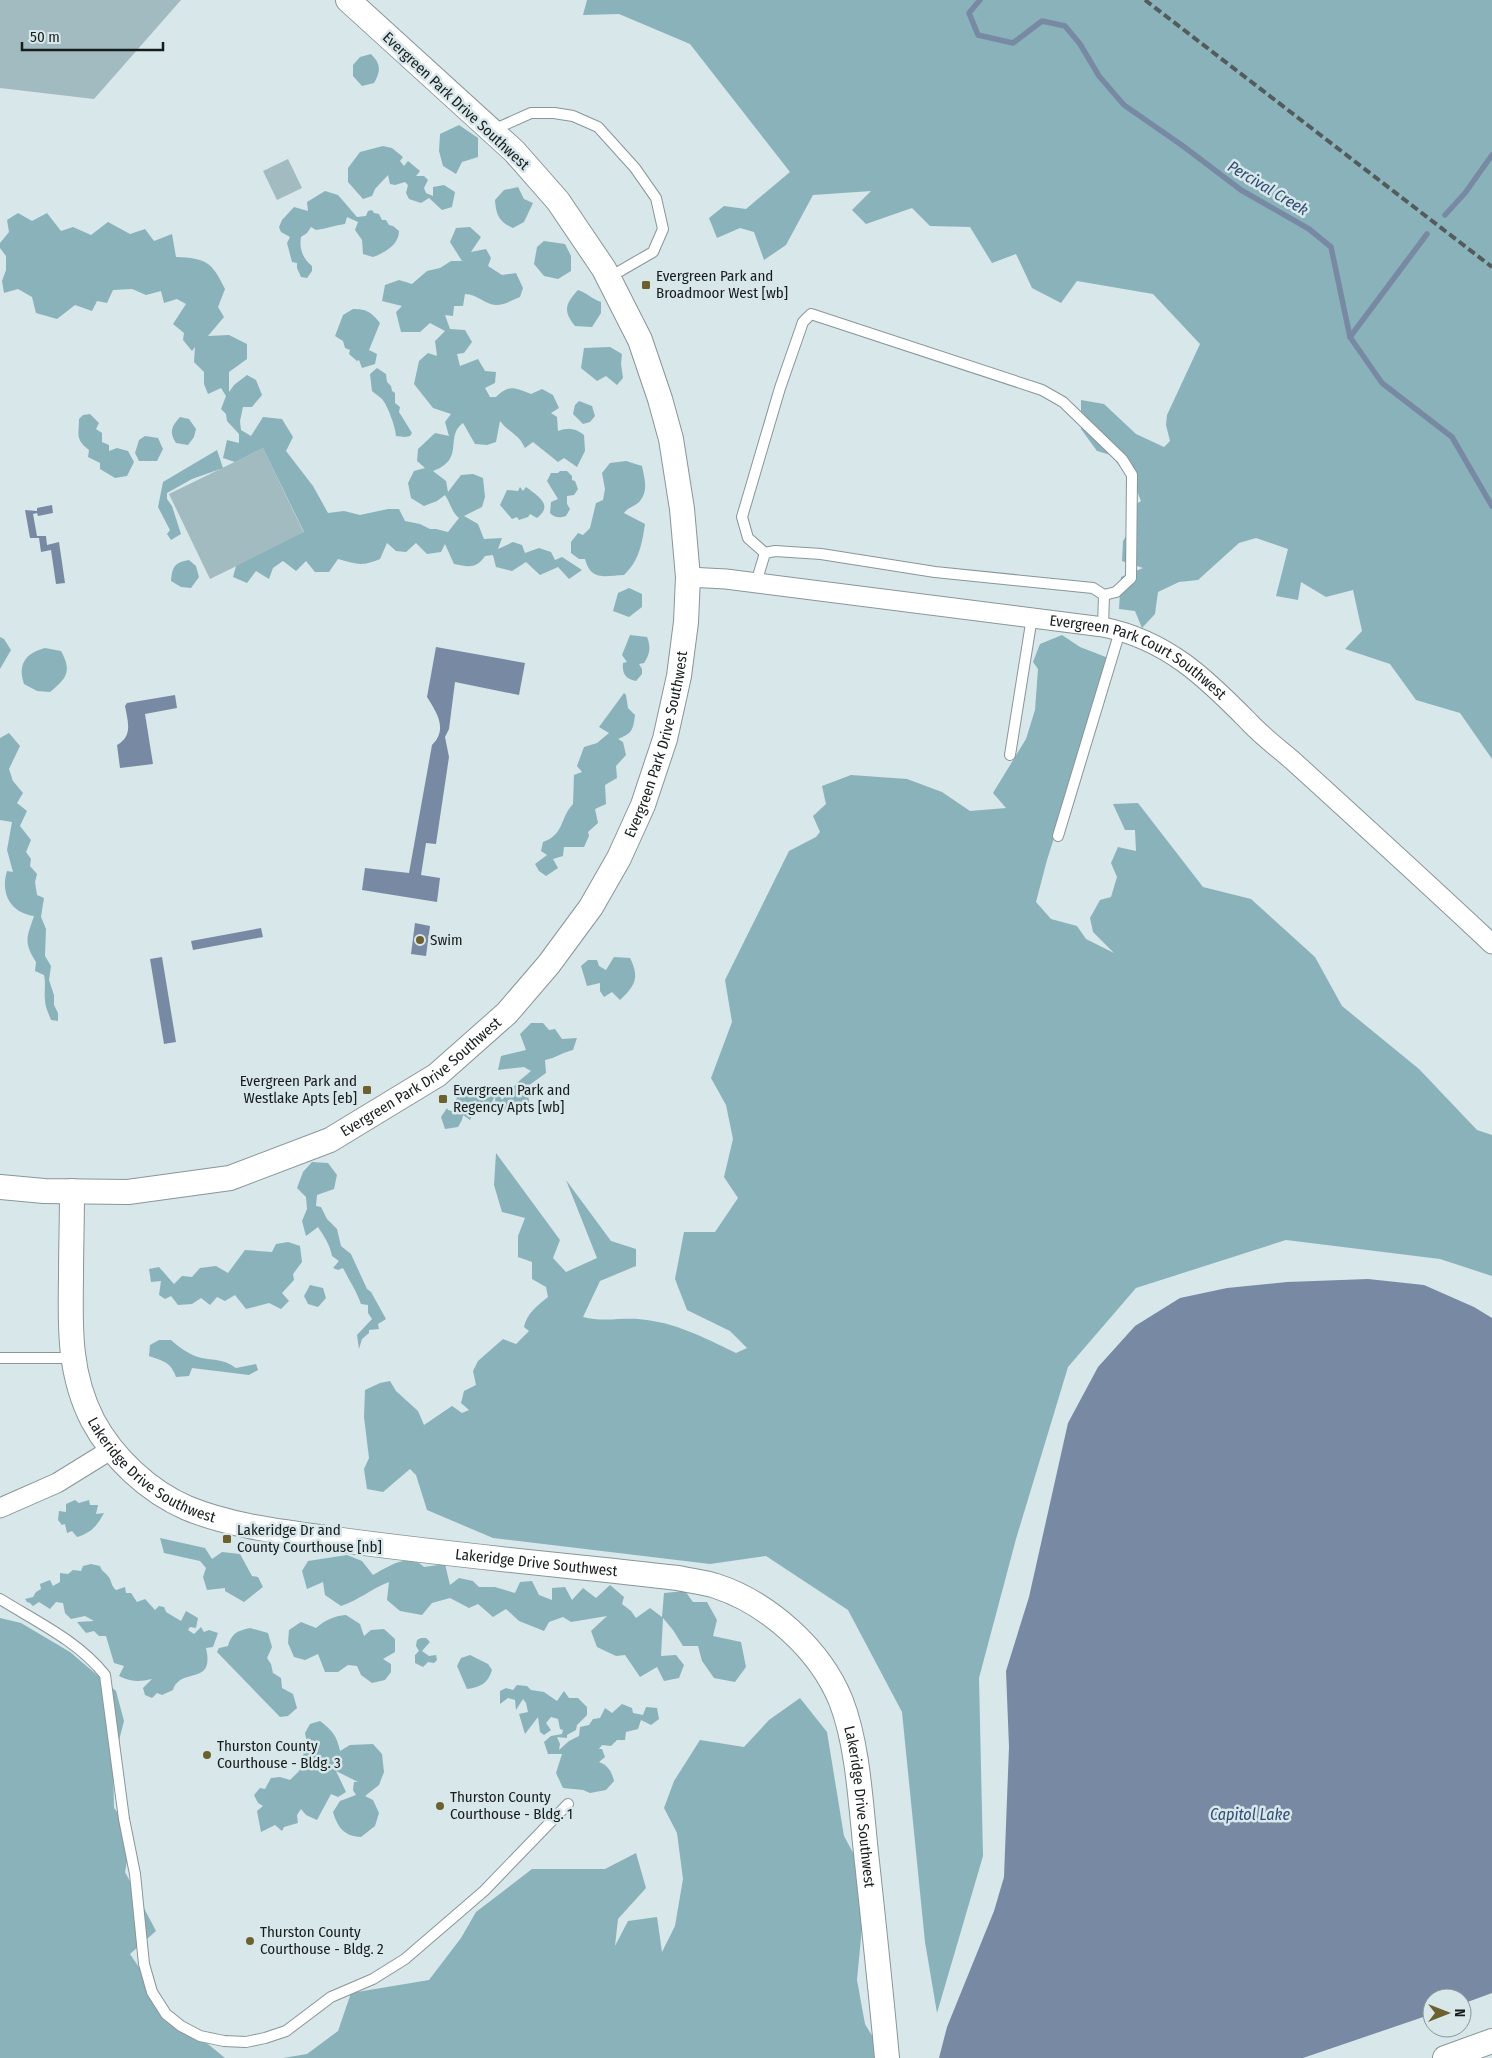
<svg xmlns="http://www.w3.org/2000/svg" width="1492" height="2058" font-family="'Fira Sans Condensed',sans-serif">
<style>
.green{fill:#a1bbc0}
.forest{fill:#8ab2ba}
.water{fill:#788aa3}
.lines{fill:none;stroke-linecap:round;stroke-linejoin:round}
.stream{stroke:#788aa3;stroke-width:5.5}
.service-casing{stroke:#889699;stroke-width:12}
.minor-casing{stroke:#889699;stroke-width:21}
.tertiary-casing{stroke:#889699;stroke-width:26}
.service{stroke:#fff;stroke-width:10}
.minor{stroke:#fff;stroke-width:19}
.tertiary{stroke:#fff;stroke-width:24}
.rail{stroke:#535b5d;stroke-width:4;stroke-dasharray:8 4;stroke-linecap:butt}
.poi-dot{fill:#6c612e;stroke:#d8e7ea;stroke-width:2}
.labels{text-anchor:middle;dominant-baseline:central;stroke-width:5;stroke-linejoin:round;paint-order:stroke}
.street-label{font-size:15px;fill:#171c1d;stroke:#d8e7ea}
.poi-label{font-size:15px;fill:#171c1d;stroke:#d8e7ea;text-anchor:start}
.water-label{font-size:16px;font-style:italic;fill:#314d74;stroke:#d8e7ea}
</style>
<rect width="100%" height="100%" fill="#d8e7ea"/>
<!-- green -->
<g class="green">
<polygon points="0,0 181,0 94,99 0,88"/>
<polygon points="288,159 302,188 277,200 263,171"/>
<polygon points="263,448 304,533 210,579 169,494"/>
</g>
<!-- forest -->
<g class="forest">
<polygon points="587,0 1492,0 1492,759 1460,713 1416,700 1390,664 1345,649 1362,631 1353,590 1326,597 1301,582 1298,600 1276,596 1288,549 1256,538 1239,543 1198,580 1179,582 1158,592 1155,614 1142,628 1135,611 1119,609 1121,577 1143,568 1122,561 1123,541 1130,530 1127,510 1141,501 1135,486 1111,455 1097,451 1081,429 1081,400 1104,404 1136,434 1164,447 1170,441 1166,425 1167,415 1200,344 1153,294 1077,281 1061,303 1032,288 1016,254 992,263 970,227 930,226 912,208 866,224 852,210 871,191 813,195 786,245 764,260 754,232 740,228 717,238 709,218 724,206 746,209 790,172 690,44 619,14 583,15"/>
<path d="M371 54C381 64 381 71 374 83L362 86 353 76V65L360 57Z"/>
<polygon points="459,125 478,138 478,157 462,162 456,174 443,166 439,151 440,134"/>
<polygon points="383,146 392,148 403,157 400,161 404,166 408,161 420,171 416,176 424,176 428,180 424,188 426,193 433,196 433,187 444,185 455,192 452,207 442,210 429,198 421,203 409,199 406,193 408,185 405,182 395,185 390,184 388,175 375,189 372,196 363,199 348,182 348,168 360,152"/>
<path d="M518 187 524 199 533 203 524 222 513 228C499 222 496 215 495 200L504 190Z"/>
<path d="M325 191 338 195 357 217 366 216 368 211 372 210 374 213 379 214 382 220H386L389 225 393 226 399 231C399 245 384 253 373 257L363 254 362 240 355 230 358 222 347 217 345 224C335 225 326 229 316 230L311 227 307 233 301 237C299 249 303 259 312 266V271L307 278 301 277 297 268V263L292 262 287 243 290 237 281 232 279 227 282 220 294 207 308 211 307 202Z"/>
<path d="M18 213 32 221 47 213 61 231 73 227 91 235 108 222 130 234 145 229 154 241 172 234 176 257C206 258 212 262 225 289L218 307 224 317 208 336 229 335 247 344V359L229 372V392L234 385 247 375 256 380 262 395 252 407H243L240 421 241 430 251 436 263 417 282 419 293 437 286 451 313 486 328 513 344 511 360 515 388 509H399L405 521 420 524 430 529H436L448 532 459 518C452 513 450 502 445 495L437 501 424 506 411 498 408 483 414 471 425 468 417 461 418 449 435 433 449 436 445 422 451 414 433 408 414 384 419 361 428 353 437 356 435 341 445 331 430 323 420 332H401L396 312 402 306 382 301 385 285 399 280 412 284 427 271 440 268 451 261H462L450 242 456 228 470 227 481 237 471 252 486 249 491 258 488 266 502 275 516 273 523 288 520 297C512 300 505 305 496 305 486 305 477 294 465 294L463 306H454L453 316 445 315 450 329 465 330 472 342 464 353 457 354 460 366 478 359 485 371 496 372 495 383 485 388 490 397H496C509 384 515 388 531 394L542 389 553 395 559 408 551 413 557 417 558 431C569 427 575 428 584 435L585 451 577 467 564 458 558 462 533 442 525 448C518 433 509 433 500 421L496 442 487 445 475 444 463 423C444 437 466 459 433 471L446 481 448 492 461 475 473 474 483 478 485 497 482 507 464 516 478 524 484 539 502 538 498 549 513 542 522 545 525 553 539 548 551 552 555 560 562 557 582 570 569 579 558 567 540 575 526 562 512 571 496 567 493 555 485 556C476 569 469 567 454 564L445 544 441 552 427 554 416 543 406 552 396 551 387 543 380 559C361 567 357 564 338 559L329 572H315L306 561 296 571 283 561 273 568 269 579 256 571 247 583 233 577 236 566 304 532 263 448 235 462 223 458 227 440 239 443V434L227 421 226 414 221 409 226 396 221 388 208 394 204 384V372L194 362 195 347 192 351 183 340 184 333 173 324 186 304 177 299 164 303 161 291 146 295 132 289 113 290 107 303 97 301 92 311 75 305 57 319 36 313 32 297 18 289 4 293 2 281 6 270V256L0 248V243L9 232 7 220Z"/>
<polygon points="544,241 565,244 571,256 571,271 558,279 544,276 534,264 537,247"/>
<path d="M578 290C587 293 592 299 601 302V313L592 327 575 326C563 311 565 304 578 290Z"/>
<path d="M353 309C367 309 371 312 380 323L369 350 377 354 375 364 362 368 359 360 357 361 349 354 350 350 345 348 343 341 335 336 343 315Z"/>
<polygon points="610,347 622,354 621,364 623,378 617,385 606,376 597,381 581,368 584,348"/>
<path d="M377 368 386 374 387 382 391 386 392 391 395 393V403L400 407 399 412 412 433 410 436 405 437 396 436C396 428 387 404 382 399 379 396 375 394 372 391L370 374Z"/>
<polygon points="579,401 592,406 595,416 590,422 583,424 573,414 575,405"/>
<path d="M90 414 99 423 96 429 102 433V442L109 445V451L117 448 128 451 134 462 127 476 115 478 100 469V463L88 457 89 450C75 439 79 435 79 419L83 415Z"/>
<path d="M180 417 189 419 196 429 194 437 188 445 176 443C169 432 171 427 180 417Z"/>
<polygon points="145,436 158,438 163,449 157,461 139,461 135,453 139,440"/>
<polygon points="217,450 223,468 192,479 167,493 167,499 172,506 181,534 171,540 167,534 170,530 158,507 163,482"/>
<path d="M626 461 642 466C644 477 649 490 640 501 636 506 628 507 624 513L645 524C642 544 639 561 624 575 604 576 591 581 585 559H579L571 553V542L578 533 583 535 590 528 596 503 603 500 605 489 602 473 610 463Z"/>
<path d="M560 471H567L572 476V480L575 481 578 489 574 495 567 496V504L570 509 566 516C559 518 555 518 550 513L551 502 558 499 547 481 551 473H558Z"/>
<path d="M520 487 523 491 526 487C538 496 554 505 537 518L530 514 528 517 519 520 517 517 512 519 500 505 507 490 518 491Z"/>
<path d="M189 560 196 566 199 577 191 588 181 587 171 581C172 567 175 562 189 560Z"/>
<polygon points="629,588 642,594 642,607 629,617 613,611 618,593"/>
<path d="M630 635 647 637C651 647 650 654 644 663L639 664 642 669V674L636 681C625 679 622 673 623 663L627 662 622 655Z"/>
<path d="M1062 635 1080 647 1111 659 1047 860 1036 902 1051 919 1077 926 1086 939 1114 953 1093 932 1090 918 1100 900 1111 897 1117 877 1111 863 1118 847 1136 851 1135 830H1125L1113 804 1138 803 1203 887 1251 899 1315 957 1342 1006 1419 1069 1477 1130 1492 1135V1276L1440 1259 1286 1240 1136 1288 1068 1367 1016 1539 979 1678 983 1856 937 2013 925 1942 902 1712 848 1610 766 1556 710 1564 493 1538 427 1510 416 1475 410 1469 383 1492 367 1489 364 1469 369 1458 364 1417 365 1390 380 1383 390 1381 396 1391 418 1411 424 1425 452 1406 462 1413 469 1410 461 1403 464 1391 476 1385 473 1371 478 1361 503 1339 516 1344 529 1331 524 1327C527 1313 537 1306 548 1297L546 1287 532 1279V1262L518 1257V1236L525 1218 502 1212 494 1185 496 1153 560 1240 553 1258 566 1272 597 1258 566 1180 611 1241 636 1249V1266L600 1281 583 1317C601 1322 620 1318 638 1319 675 1322 703 1337 736 1353L747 1348 730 1331 687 1310 675 1279 684 1232H715L738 1198 724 1177 733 1139 726 1105 711 1078 732 1022 725 980 789 851 816 837 820 832 813 816 826 804 822 786 851 775 907 779 942 792 970 811 1006 808 993 793 1026 739 1035 710 1038 669 1033 662 1040 644Z"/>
<polygon points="0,637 4,639 11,650 0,669"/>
<path d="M45 648 61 651C72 671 67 678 50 692L37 691 24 684C17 664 26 653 45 648Z"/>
<path d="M624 693 626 695 628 708 635 715C633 731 632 733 618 739L623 742 626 755 616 766 617 778 605 785 606 804 595 809 598 823 588 832 589 836 584 847H564L563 856 553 859 558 868 546 876 539 871 535 864 547 855 541 851 543 842C564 835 560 818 573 804L574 775 582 772 577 766 584 747 597 743 609 733 599 727Z"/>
<path d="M9 733 20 746 9 769 13 781 23 793 17 803 27 811 20 826 31 840 26 852 31 859 30 866 37 874 35 882 37 895 44 898 41 917 46 929 45 956 51 966 49 980 54 995V1005L58 1013V1021L51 1020C49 1014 45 1007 45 1000 44 991 46 984 44 975L35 971 36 962C23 942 27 937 34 916 11 913 0 894 7 871L13 872 7 850 12 822 0 820V738Z"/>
<path d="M614 957 630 958C640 978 635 986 620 1000L612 992 604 997 600 991V983L587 986 581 966 588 960H597L599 966 606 970Z"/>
<path d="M531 1023H543L549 1030 555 1029 562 1039 577 1038 573 1050C563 1052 556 1058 545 1060L546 1073 521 1091 528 1095 530 1105 511 1106 503 1111H496L495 1096 490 1106 482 1110 476 1108 470 1120 463 1115 462 1120 458 1127 445 1129 441 1117 447 1108 448 1110 460 1113 463 1106 456 1100 459 1089 495 1085 502 1100 519 1081 531 1071 524 1067 498 1070 501 1056 526 1050 520 1034Z"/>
<path d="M312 1162 328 1163 337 1175 334 1189 317 1195 316 1206 321 1207 327 1219 337 1229 341 1246 351 1254 367 1289 371 1292 386 1319 378 1324 379 1329 369 1330V1333L362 1339 359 1349 357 1335 372 1319 368 1313V1305L361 1304C356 1290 349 1280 343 1268L338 1270 333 1268 339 1261 332 1256C330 1245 324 1236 318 1227L306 1236 302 1221 307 1209 306 1197 297 1188 303 1172Z"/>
<polygon points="288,1242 300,1246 302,1262 293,1274 294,1280 282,1293 289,1301 281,1309 269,1303 246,1309 235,1295 225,1301 217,1297 210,1305 201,1298 192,1304 178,1305 171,1296 165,1299 159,1295 161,1281 151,1282 149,1269 159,1267 174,1284 182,1276 192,1277 200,1268 216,1266 228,1273 245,1250 272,1252 276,1244"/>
<polygon points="310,1285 323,1288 326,1298 318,1307 308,1304 304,1296"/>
<path d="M159 1340H171C180 1348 191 1356 202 1358 218 1361 223 1359 236 1368L256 1364 258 1370 249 1375 192 1368 189 1376 176 1377C171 1362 163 1361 149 1356L150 1345Z"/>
<path d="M75 1500 79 1503 89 1500 90 1505H98L96 1514 104 1513C97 1526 91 1533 77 1537L72 1531 67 1533 65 1524 62 1525 58 1520 59 1511 66 1512V1504Z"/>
<polygon points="160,1538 205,1548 212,1559 222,1552 240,1554 252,1576 258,1577 263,1587 244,1602 225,1591 225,1588 207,1590 203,1577 206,1568 200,1561 164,1553"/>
<path d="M347 1555 362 1561 373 1575C388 1567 408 1552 424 1567L445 1564 450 1585 459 1578 473 1581 479 1587H495L515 1593 520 1582 532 1581 539 1595 552 1600V1588L565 1587 572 1600 583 1588 596 1598 610 1585 624 1597 622 1604 631 1611 636 1618 650 1608 662 1617 664 1593 685 1591 693 1602H707L717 1620 713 1636 741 1642 746 1667 735 1682 714 1678 702 1661 698 1646H683L673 1630 663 1618 661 1656 676 1655 684 1665 679 1678 664 1681 657 1667 640 1677 625 1655 616 1656 597 1647 591 1631 607 1616 571 1622 563 1617 549 1622 544 1631 519 1621 506 1609 493 1617 478 1604 469 1608 450 1598 432 1603 422 1615 400 1611 387 1600 389 1582C371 1589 359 1600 341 1606L325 1595 323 1582 307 1589 302 1571 308 1561Z"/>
<path d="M91 1564 100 1566C102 1572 105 1572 108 1576 112 1581 111 1586 116 1590L125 1587 126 1593H131L137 1602 145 1599 155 1610 159 1606 164 1607 166 1612 181 1621 186 1611 198 1618 196 1628 190 1627 188 1630 194 1634 201 1627 204 1632 209 1630 218 1633 213 1647 206 1648C215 1687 181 1666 173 1690L162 1695 157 1693 152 1698 145 1695 143 1688 152 1679C139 1682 131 1682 119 1676L124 1666 114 1663 106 1636H99L94 1631 86 1633 77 1622 94 1621 85 1616 71 1619 65 1613 63 1603 56 1602 50 1609 39 1602 33 1606 30 1603 27 1602 25 1599 33 1597 36 1592 41 1589 40 1584 50 1580 53 1586 60 1582V1573L68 1574 73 1570 81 1571 83 1566Z"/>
<path d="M346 1615 360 1624 364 1636 371 1630 384 1629 395 1639V1652L383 1659 391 1664V1672L385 1680 372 1683 361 1675 357 1666 348 1665 338 1672H325L318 1654 305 1660 294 1657 288 1643 289 1630 301 1622 316 1628C325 1620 334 1616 346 1615Z"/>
<polygon points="0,1618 21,1623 70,1652 116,1691 124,1721 113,1764 114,1808 132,1831 125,1872 156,1931 130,1954 170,2013 225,2058 0,2058"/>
<path d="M250 1628 268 1633 272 1647 267 1658 271 1664 273 1673 281 1678 282 1688 293 1694 297 1708 288 1716 280 1717 217 1652 219 1648 228 1646C232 1633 237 1631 250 1628Z"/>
<polygon points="421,1638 426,1638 430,1642 422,1651 429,1656 436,1655 437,1660 434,1663 428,1662 423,1667 415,1663 415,1655 419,1651 416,1646 417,1640"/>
<path d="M470 1655 488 1664 492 1670C488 1683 481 1687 467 1689L457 1666 461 1658Z"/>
<path d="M517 1685 527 1686 531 1690 544 1692 557 1701 564 1691 569 1698H578L587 1707V1715L577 1725 576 1730 567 1735V1738L557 1737 560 1744 559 1750 569 1741 579 1736 580 1727 589 1725 593 1719 600 1718 605 1708 612 1713 622 1704 632 1708 633 1713 643 1715 646 1707 657 1708 659 1719 651 1725 641 1720 638 1729 626 1732 625 1740H617L611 1746 602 1745 599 1749H602L605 1757 599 1762C608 1765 612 1772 614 1781L606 1790 590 1793 583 1790 563 1788 556 1773 562 1754H548L544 1742 551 1736 562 1734 563 1730 560 1729 558 1719 551 1717 546 1723 551 1730 544 1735 540 1732 538 1717 525 1734 519 1714 528 1712 526 1703 523 1699 516 1710 515 1700 508 1698 500 1704V1691L506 1688 513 1690Z"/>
<polygon points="800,1698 827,1732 844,1836 858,1862 862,1927 857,1980 865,2024 880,2049 878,2058 283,2058 307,2054 338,2031 351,1993 429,1980 461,1938 476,1912 532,1869 605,1869 636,1853 646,1888 618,1919 615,1946 628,1921 657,1917 662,1952 675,1926 683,1879 677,1833 664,1808 674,1781 700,1740 744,1747 769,1720"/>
<path d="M320 1721C332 1730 337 1736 340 1751L350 1745 373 1744 382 1754 384 1772 379 1785 365 1796 373 1800 379 1813 375 1826 361 1837C344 1836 338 1828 333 1812L340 1801 356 1795 353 1790 354 1782H358L336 1771 346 1792 338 1797 331 1794 317 1820 306 1815 301 1809 297 1815 298 1823 284 1827 282 1831 275 1825 261 1832 257 1811 263 1806 258 1803 254 1795 260 1788 265 1789 271 1778 280 1777 290 1780 299 1771 304 1752 311 1746 307 1743 305 1733 310 1724Z"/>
</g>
<!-- water -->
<g class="water">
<polygon points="52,505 53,513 38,516 37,513 33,514 37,536 46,536 47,545 59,542 65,583 56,584 51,550 41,552 39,538 30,538 25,510 37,511 37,508"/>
<path d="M436 647 525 663 519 695 455 682 449 729 445 737 449 757 436 844 426 843 421 875 440 878 437 902 362 890 365 868 409 873 432 745C448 729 437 713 427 697Z"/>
<path d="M175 695 177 708 145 714 153 764 120 768 117 745C133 736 128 722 125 706L127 703Z"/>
<polygon points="415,923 430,926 426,956 411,954"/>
<polygon points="261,928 263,937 193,950 191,941"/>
<polygon points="162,957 176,1042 164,1044 150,959"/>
<polygon points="1368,1279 1424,1285 1474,1307 1492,1318 1492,1993 1462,2004 1462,1998 1432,1998 1432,2014 1303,2058 939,2058 947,2027 994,1911 1004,1877 1009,1747 1006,1671 1029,1597 1068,1423 1098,1367 1135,1326 1180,1298 1227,1288 1287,1282"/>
</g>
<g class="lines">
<!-- stream -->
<g class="stream">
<polyline points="980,0 969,13 978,35 1013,43 1042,21 1065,26 1080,44 1099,76 1124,105 1183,146 1241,190 1309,229 1331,247 1350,337 1382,383 1452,437 1492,506"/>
<polyline points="1445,215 1465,193 1492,155"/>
<polyline points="1350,337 1427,234"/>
</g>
<!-- service casing -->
<g class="service-casing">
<g id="service">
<polyline points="493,130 531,113 554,113 573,116 598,127 635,168 656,198 663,229 653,252 608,278"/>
<polyline points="765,553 748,538 742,517 780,388 803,322 811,314 1042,390 1063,402 1122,459 1132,475 1131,578 1116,592 1104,595"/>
<polyline points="756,583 765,553 775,551 821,554 935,572 1093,588 1104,595 1103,627"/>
<polyline points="1010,755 1032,617"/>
<polyline points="1058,836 1120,631"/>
<polyline points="0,1358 73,1358"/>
<path d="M0 1599C37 1622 78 1641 105 1675L124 1819 135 1874 144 1964 152 1992 166 2014 181 2026 200 2036 224 2041 246 2042 265 2038 286 2031 331 1997 373 1979 405 1959 484 1891 568 1804"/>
</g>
</g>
<!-- minor casing -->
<g class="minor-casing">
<g id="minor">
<path id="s1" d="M688 577 726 579 1103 627C1167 640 1206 678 1249 722 1262 736 1278 748 1292 760 1359 821 1426 882 1492 944"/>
<polyline points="0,1508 57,1483 112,1449"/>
</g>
</g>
<!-- tertiary casing -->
<g class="tertiary-casing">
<g id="tertiary">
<path id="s2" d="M0 1187 44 1191 128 1192 230 1178 330 1140 437 1075 507 1013 549 964 591 907 619 858 643 805 665 739 679 676 686 622 688 577 682 509 671 439 660 399 640 340 604 269 558 201 514 151 348 0"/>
<path id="s3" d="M72 1191C72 1220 71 1249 71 1278 70 1328 69 1375 93 1421 113 1458 148 1491 187 1508 233 1527 285 1532 334 1539 449 1555 564 1565 678 1578 691 1581 704 1582 716 1586 768 1603 820 1649 841 1701 859 1747 861 1811 867 1862 874 1927 881 1992 887 2058"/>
<polyline points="1445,2058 1492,2041"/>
</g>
</g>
<!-- service -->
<use href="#service" class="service"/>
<!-- minor -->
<use href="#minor" class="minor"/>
<!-- tertiary -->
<use href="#tertiary" class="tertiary"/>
<!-- rail -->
<polyline class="rail" points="1145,0 1492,267"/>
</g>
<!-- markers -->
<g class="poi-dot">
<rect x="641" y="280" width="10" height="10" rx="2.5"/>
<circle cx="420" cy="940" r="5"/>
<rect x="362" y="1085" width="10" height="10" rx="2.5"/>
<rect x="438" y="1094" width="10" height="10" rx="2.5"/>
<rect x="222" y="1534" width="10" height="10" rx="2.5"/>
<circle cx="207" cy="1755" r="5"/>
<circle cx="440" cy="1806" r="5"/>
<circle cx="250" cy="1941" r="5"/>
</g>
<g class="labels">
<!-- street labels -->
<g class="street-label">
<text transform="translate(456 101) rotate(43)">Evergreen Park Drive Southwest</text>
<text stroke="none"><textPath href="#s1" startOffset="462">Evergreen Park Court Southwest</textPath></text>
<text stroke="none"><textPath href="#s2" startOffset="869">Evergreen Park Drive Southwest</textPath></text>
<text stroke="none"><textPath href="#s2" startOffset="449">Evergreen Park Drive Southwest</textPath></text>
<text stroke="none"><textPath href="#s3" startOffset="312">Lakeridge Drive Southwest</textPath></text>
<text stroke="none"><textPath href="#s3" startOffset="718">Lakeridge Drive Southwest</textPath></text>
<text stroke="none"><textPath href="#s3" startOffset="1182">Lakeridge Drive Southwest</textPath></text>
</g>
<!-- poi labels -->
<g class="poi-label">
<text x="656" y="276">Evergreen Park and<tspan x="656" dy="17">Broadmoor West [wb]</tspan></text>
<text x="430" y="940">Swim</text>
<text x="357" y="1081" text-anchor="end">Evergreen Park and<tspan x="357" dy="17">Westlake Apts [eb]</tspan></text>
<text x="453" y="1090">Evergreen Park and<tspan x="453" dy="17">Regency Apts [wb]</tspan></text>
<text x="237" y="1530">Lakeridge Dr and<tspan x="237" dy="17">County Courthouse [nb]</tspan></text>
<text x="217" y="1746">Thurston County<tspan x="217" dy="17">Courthouse - Bldg. 3</tspan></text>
<text x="450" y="1797">Thurston County<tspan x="450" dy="17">Courthouse - Bldg. 1</tspan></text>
<text x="260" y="1932">Thurston County<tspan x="260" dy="17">Courthouse - Bldg. 2</tspan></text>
</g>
<!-- water labels -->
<g class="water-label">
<text transform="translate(1268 188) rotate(31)">Percival Creek</text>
<text x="1250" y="1814">Capitol Lake</text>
</g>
</g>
<!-- north arrow -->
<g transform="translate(1447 2013) rotate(90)"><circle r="24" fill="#d8e7ea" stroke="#8b9698"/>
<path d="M0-4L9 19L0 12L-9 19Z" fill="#6c612e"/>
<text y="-8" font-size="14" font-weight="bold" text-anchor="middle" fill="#171c1d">N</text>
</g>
<!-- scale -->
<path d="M22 42v8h141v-8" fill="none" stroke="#171c1d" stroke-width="2.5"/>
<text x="30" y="42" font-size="15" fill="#171c1d" stroke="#d8e7ea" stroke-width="4" paint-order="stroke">50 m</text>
</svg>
